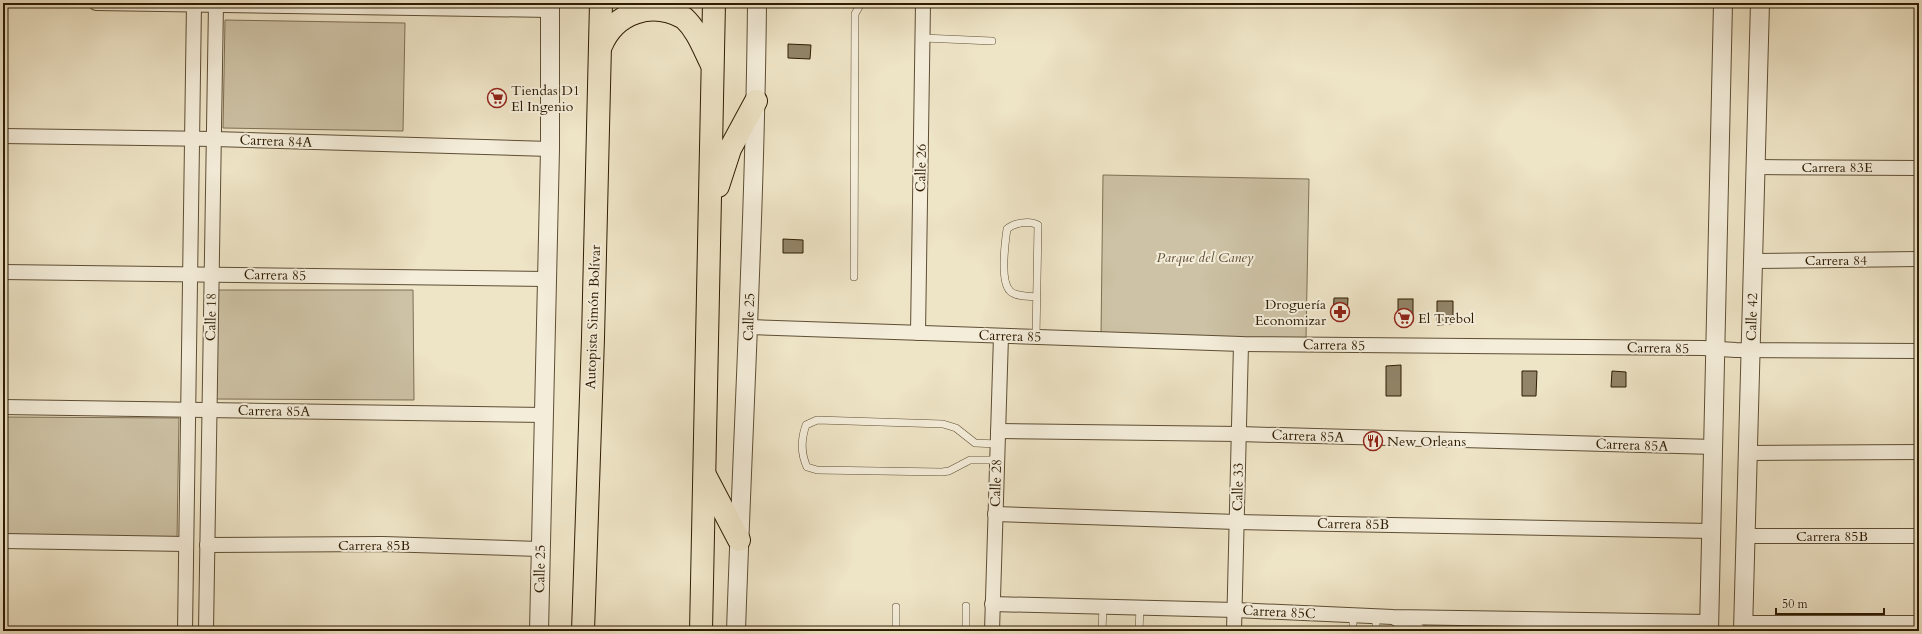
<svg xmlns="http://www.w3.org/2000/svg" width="1922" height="634" font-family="Cardo,serif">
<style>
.green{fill:#cdc2a5;stroke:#7e6f54}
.building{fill:#928468;stroke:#2e1c03}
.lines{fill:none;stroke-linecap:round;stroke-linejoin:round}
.service-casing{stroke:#5e4e34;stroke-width:8}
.minor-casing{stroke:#5e4e34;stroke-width:16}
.tertiary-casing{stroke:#5e4e34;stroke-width:20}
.trunk-casing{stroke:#2e1c03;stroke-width:24}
.service{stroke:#f4edda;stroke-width:7}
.minor{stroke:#f4edda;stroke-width:14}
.tertiary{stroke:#f4edda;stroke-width:18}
.trunk{stroke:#eee4c6;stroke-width:22}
.labels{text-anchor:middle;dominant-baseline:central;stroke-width:4;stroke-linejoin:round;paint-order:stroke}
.poi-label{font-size:14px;fill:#2e1c03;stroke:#f4edda;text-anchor:start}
.street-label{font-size:14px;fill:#2e1c03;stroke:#f4edda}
.park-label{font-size:14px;font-style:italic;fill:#5e4e34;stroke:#f4edda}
</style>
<rect width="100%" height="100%" fill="#eee4c6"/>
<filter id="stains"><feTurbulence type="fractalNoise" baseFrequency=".005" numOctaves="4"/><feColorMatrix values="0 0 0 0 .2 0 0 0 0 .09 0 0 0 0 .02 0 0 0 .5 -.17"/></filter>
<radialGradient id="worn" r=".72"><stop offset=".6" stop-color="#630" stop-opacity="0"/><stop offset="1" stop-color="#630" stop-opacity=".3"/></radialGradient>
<!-- green -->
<g class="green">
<polygon points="225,20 405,23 403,131 223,128"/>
<polygon points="1103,175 1309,179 1306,339 1101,336"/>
<polygon points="216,290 413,290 414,400 214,399"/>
<polygon points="3,417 179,418 177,538 3,534"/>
<polygon points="1393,617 1709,622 1709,631 1419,631"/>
</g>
<!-- building -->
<g class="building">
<polygon points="788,44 811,45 810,59 788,58"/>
<polygon points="783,239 803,240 803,253 783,253"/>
<polygon points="1334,298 1348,298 1347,316 1333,316"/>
<rect x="1398" y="299" width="15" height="22"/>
<polygon points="1437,301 1453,301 1453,324 1437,325"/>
<polygon points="1401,365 1401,396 1386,396 1386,366"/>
<polygon points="1522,371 1537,371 1536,396 1522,396"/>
<polygon points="1612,371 1626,372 1626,387 1611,387"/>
</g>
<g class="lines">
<!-- service casing -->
<g class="service-casing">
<g id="service">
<polyline points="923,38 992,41"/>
<polyline points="854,277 855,14 861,3"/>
<path d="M1036 337 1038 225C1029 220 1014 223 1007 229 1005 243 1000 281 1010 291 1016 297 1029 296 1037 297"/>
<path d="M997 460H970L949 471 942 472 817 470 807 467C801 454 801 439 806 425L817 420 943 424 956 428 975 443 997 444"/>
<polyline points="896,607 896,631"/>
<polyline points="1376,616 1376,631"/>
<polyline points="966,631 966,606"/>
<polyline points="1102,631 1103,607"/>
<polyline points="1139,631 1140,608"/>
<polyline points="1353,631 1353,615"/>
</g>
</g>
<!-- minor casing -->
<g class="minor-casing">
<g id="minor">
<polyline points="96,3 549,10"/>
<polyline points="3,136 214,139 550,149"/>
<polyline points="1756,167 1919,168"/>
<polyline points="1754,261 1919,259"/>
<polyline points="3,272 546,279"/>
<polyline points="749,327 1241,344 1703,348 1736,350 1919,351"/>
<polyline points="918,333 923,3"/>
<polyline points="3,407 545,415"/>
<polyline points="998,431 1239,434 1714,447"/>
<polyline points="1748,453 1919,452"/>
<polyline points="995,514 1237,522 1710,531"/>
<polyline points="1746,536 1919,536"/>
<polyline points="3,541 186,544"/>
<polyline points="207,545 383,544 540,549"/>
<polyline points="992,604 1235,610 1393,617 1709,622"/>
<polyline points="1395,618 1419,631"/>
<polyline points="1743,623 1919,623"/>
<polyline points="185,631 194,3"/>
<polyline points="206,631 216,3"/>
<polyline points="992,631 1001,336"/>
<polyline points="1234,631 1241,344"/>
</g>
</g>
<!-- tertiary casing -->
<g class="tertiary-casing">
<g id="tertiary">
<polyline points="539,631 550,149 550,3"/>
<path d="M736 631C743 422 755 213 757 3"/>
<polyline points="1709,631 1723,3"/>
<polyline points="1743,631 1760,3"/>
</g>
</g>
<!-- trunk casing -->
<g class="trunk-casing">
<g id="trunk">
<path d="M601 46C615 12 652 0 684 18 697 30 703 47 711 63"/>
<polyline points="718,186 730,149 756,101"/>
<polyline points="706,477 739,540"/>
<polyline points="583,631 593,338 601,3"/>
<polyline points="701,631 714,3"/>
</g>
</g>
<!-- service -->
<use href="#service" class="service"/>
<!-- minor -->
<use href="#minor" class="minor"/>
<!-- tertiary -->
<use href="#tertiary" class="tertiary"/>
<!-- trunk -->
<use href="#trunk" class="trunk"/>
</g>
<!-- icons -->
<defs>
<g id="supermarket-ring" transform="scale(1)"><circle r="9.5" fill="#f4edda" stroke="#8f2418" stroke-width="1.5"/><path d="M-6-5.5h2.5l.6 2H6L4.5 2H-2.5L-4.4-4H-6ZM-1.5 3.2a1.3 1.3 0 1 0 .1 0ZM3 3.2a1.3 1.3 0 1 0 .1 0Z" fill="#8f2418"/></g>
<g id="pharmacy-ring" transform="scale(1)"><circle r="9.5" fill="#f4edda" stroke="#8f2418" stroke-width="1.5"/><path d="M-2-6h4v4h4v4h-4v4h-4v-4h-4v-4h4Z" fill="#8f2418"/></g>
<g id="restaurant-ring" transform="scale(1)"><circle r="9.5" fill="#f4edda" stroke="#8f2418" stroke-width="1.5"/><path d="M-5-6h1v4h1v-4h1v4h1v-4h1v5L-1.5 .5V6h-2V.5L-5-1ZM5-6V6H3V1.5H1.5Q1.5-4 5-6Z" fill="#8f2418"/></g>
</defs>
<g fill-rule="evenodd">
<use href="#supermarket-ring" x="497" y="98"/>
<use href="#pharmacy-ring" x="1340" y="312"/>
<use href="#supermarket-ring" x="1404" y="318"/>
<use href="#restaurant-ring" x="1373" y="441"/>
</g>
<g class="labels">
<!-- poi labels -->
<g class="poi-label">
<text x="511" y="90">Tiendas D1<tspan x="511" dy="16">El Ingenio</tspan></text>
<text x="1326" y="304" text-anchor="end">Droguería<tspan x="1326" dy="16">Economizar</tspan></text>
<text x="1418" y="318">El Trebol</text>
<text x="1387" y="441">New Orleans</text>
</g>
<!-- street labels -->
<g class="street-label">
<text transform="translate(276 141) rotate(2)">Carrera 84A</text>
<text x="1837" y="167">Carrera 83E</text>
<text transform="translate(921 168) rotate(-89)">Calle 26</text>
<text x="1836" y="260">Carrera 84</text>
<text transform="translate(275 275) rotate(1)">Carrera 85</text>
<text transform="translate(211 317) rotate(-89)">Calle 18</text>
<text transform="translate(593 317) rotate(-88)">Autopista Simón Bolívar</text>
<text transform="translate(749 317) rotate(-88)">Calle 25</text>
<text transform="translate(1752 317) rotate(-88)">Calle 42</text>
<text transform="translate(1010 336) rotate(2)">Carrera 85</text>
<text transform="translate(1334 345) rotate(1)">Carrera 85</text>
<text transform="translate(1658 348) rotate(1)">Carrera 85</text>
<text transform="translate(274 411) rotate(1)">Carrera 85A</text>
<text transform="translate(1308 436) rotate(2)">Carrera 85A</text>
<text transform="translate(1632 445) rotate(2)">Carrera 85A</text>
<text transform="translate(996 483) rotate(-88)">Calle 28</text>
<text transform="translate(1238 487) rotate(-89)">Calle 33</text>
<text transform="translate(1353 524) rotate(1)">Carrera 85B</text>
<text x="1832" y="536">Carrera 85B</text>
<text x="374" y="545">Carrera 85B</text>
<text transform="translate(540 569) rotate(-89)">Calle 25</text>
<text transform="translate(1279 612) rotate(3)">Carrera 85C</text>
</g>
<!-- park labels -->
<g class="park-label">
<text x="1205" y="257">Parque del Caney</text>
</g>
</g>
<!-- margin -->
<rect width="1922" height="634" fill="none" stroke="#eee4c6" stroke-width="16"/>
<rect x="4" y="4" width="1914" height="626" fill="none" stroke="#2e1c03" stroke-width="2"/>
<rect x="8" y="8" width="1906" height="618" fill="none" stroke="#2e1c03"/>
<!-- scale -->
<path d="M1776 608v6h108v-6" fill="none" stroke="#2e1c03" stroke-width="2"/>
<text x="1782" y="608" font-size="12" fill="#2e1c03" stroke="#f4edda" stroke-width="3" paint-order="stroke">50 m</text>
<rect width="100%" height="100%" filter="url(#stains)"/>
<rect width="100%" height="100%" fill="url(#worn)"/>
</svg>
